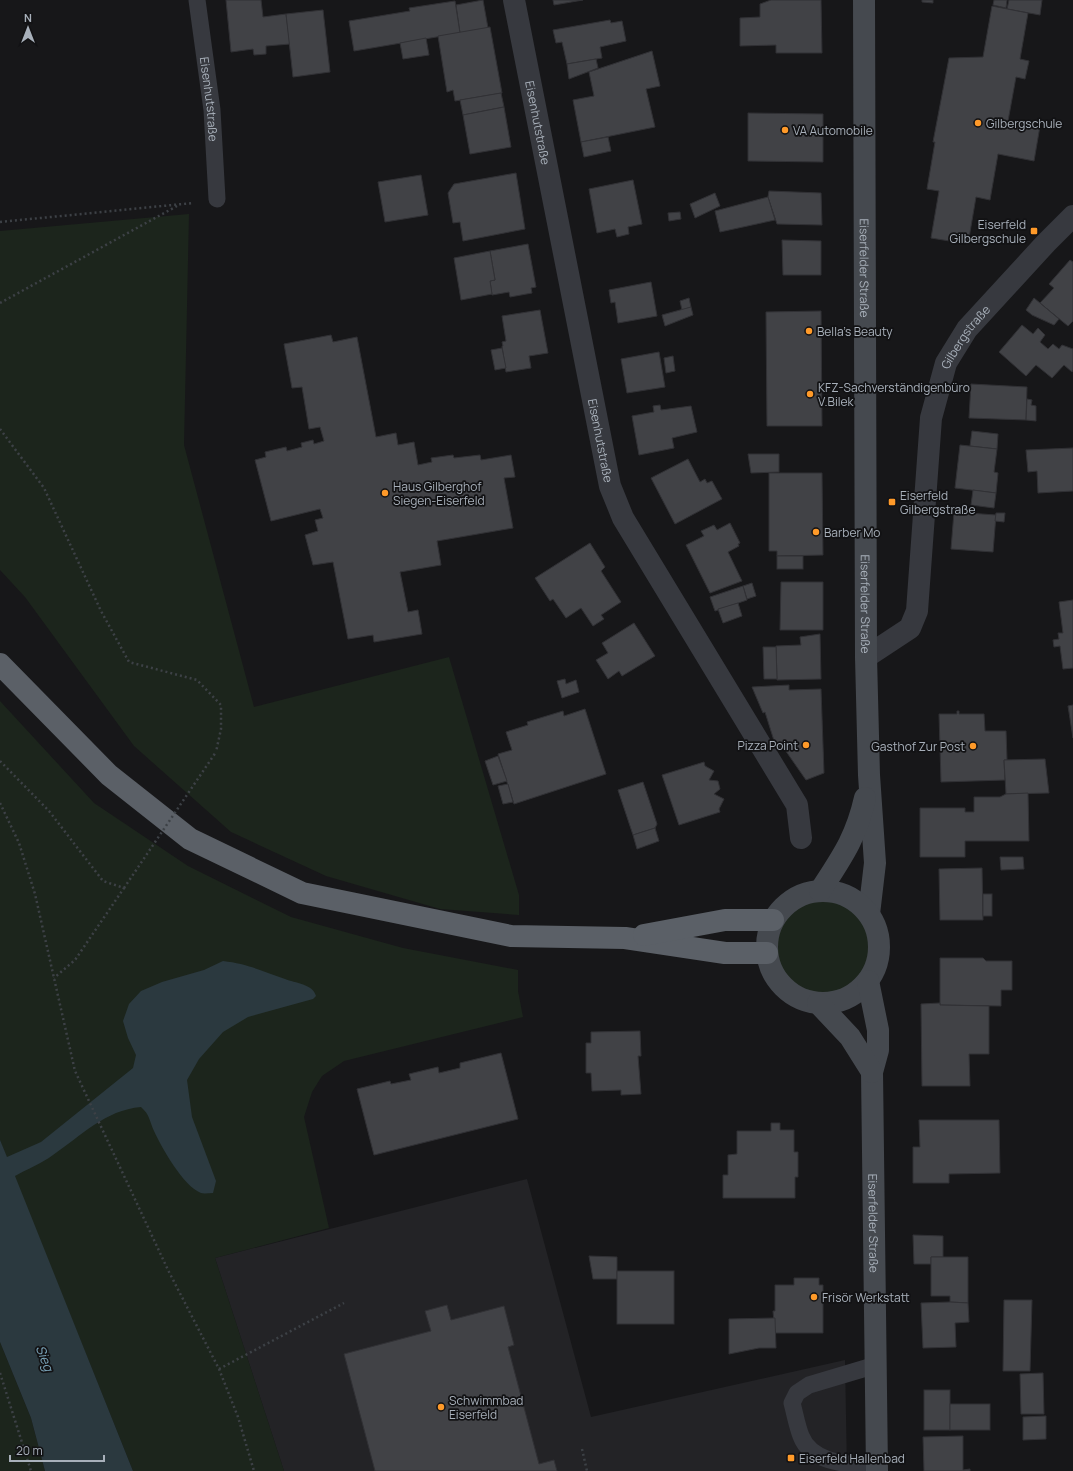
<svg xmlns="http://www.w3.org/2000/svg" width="1073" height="1471" font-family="Manrope,sans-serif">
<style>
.built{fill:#232326}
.green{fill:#1c251c}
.water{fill:#2b393f}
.building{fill:#414246;stroke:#313135}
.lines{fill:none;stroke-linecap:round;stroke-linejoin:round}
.path{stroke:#3d4146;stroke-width:2.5;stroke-dasharray:2 3;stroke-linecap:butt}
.service{stroke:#37393f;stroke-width:17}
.minor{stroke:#37393f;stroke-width:22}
.secondary{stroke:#45494f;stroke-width:22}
.trunk{stroke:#5b6067;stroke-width:22}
.path-bridge{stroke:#3d4146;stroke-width:2.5;stroke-dasharray:2 3;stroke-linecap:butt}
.poi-dot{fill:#ff9a29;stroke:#121214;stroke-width:1.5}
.labels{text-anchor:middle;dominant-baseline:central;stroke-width:3.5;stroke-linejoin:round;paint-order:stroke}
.street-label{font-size:12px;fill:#a8b0ba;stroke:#121214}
.poi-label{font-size:12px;fill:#a8b0ba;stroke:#121214;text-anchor:start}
.water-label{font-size:13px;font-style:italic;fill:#7ba4b9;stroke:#121214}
</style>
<rect width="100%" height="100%" fill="#171719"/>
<!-- built -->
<polygon class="built" points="527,1179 591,1417 845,1360 847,1471 284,1471 215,1258"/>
<!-- green -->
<g class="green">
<polygon points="189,214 184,445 254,707 449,657 519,895 519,915 440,909 326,876 231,832 134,746 25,597 0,570 0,231"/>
<polygon points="0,701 94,803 188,866 291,917 403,948 518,970 518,991 523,1017 344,1061 322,1076 312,1092 304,1117 329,1228 215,1258 284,1471 133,1471 0,1141"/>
<circle cx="823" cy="947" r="56"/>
<polygon points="0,1342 31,1418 45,1471 0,1471"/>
</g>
<!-- water -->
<path class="water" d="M223 961C248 964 262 971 285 979 295 983 313 984 316 996L313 999 248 1017 223 1032 199 1059 187 1080 192 1117 216 1181 213 1193C209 1193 204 1194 201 1193 183 1186 162 1148 154 1131 149 1120 150 1115 141 1107 105 1110 81 1136 53 1155 41 1164 27 1169 15 1176L133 1471H45L31 1418 0 1342V1140L7 1157 41 1142 133 1068 136 1055 128 1038 123 1021 129 1004 141 991 162 982 204 970Z"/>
<!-- building -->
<g class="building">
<polygon points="226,0 261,0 263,17 286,14 290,44 266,46 266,54 254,55 253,49 231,52"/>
<polygon points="483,0 488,28 460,33 456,5"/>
<polygon points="553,0 583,0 554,5"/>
<polygon points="771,0 821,0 822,53 776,53 776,45 740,46 740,18 760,17 760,4"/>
<polygon points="922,0 933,0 933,3 922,2"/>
<polygon points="994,0 1007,0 1006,8 993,5"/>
<polygon points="1009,0 1042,0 1040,15 1007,9"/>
<polygon points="455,1 460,33 354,51 349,21 410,11 409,8"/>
<polygon points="992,6 1028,13 1020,59 1029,61 1025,79 1016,77 1008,121 1040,126 1034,161 998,154 990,200 976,197 968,244 931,238 939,191 927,189 935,142 933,142 949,58 983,57"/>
<polygon points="323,10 330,72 293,77 286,14"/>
<polygon points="610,20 611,23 622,21 626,41 600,47 602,58 567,64 562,42 556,43 553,30"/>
<polygon points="490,27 502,93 455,101 453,90 447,92 438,36"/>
<polygon points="426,38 429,55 403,59 400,43"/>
<polygon points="652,51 660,86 646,89 655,127 581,142 573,100 594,96 589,72"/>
<polygon points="596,59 598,68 569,79 567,64"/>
<polygon points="501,93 504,107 463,115 460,100"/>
<polygon points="504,107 511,147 470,154 463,115"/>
<polygon points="748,113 823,114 823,162 748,161"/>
<polygon points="608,137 611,151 584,157 581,142"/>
<polygon points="516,173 525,229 463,241 460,222 453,223 448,193 454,184"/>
<polygon points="421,175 428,215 385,222 378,182"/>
<polygon points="633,180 642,224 628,227 629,234 617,237 615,229 597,233 589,189"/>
<polygon points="769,191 821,193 822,225 777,224 768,197"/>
<polygon points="715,193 720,206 695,218 690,204"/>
<polygon points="768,197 775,220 720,232 715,211"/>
<polygon points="680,212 681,219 669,221 668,213"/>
<polygon points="782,240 821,241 821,275 783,275"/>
<polygon points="528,244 536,287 531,288 532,293 510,297 509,292 492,295 490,281 495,280 490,251"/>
<polygon points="490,251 495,280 490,281 492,294 461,300 454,258"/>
<polygon points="1070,260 1073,262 1073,321 1068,326 1040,303 1054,288 1049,284"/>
<polygon points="651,282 657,316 618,323 615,302 611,303 609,290"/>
<polygon points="689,298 691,307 682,310 680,301"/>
<polygon points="1034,298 1059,319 1054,325 1032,315 1026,310"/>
<polygon points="691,307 693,315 665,326 662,315"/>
<polygon points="540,310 548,353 529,356 531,368 506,372 502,346 503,346 502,342 506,341 502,316"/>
<polygon points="821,311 822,426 767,426 766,312"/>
<polygon points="1022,325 1033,334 1038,328 1045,335 1040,342 1048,349 1053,344 1059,349 1062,345 1073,349 1073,370 1072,372 1064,365 1052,378 1036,365 1026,376 999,352"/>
<polygon points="331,335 333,342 357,337 376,437 396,433 398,445 414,442 418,465 432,462 431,458 453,455 454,458 480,455 481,460 511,455 515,477 504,478 513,528 437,541 441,565 400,572 408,612 418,610 422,634 374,642 373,635 348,639 333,562 313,565 305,535 318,531 315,520 323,518 320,509 271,521 255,460 266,457 265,452 286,447 287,451 302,447 301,443 313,440 314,444 324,441 320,427 309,429 302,387 292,388 284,344"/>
<polygon points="502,348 506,368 495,370 491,350"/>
<polygon points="659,352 665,387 627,393 621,359"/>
<polygon points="673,356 675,371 666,373 664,358"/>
<polygon points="971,384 1027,387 1026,420 969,418"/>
<polygon points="1027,399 1032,400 1031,405 1036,406 1036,421 1026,420"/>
<polygon points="660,405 661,410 691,406 697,432 672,438 674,448 639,455 632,416 654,412 653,406"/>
<polygon points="972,431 998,434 997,449 970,446"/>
<polygon points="960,445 997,449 994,472 998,473 996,493 955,488"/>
<polygon points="1073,448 1073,491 1038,493 1037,471 1028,472 1026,450"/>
<polygon points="748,454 779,454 779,472 751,473"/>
<polygon points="688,459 700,482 705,479 707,483 712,481 722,499 675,524 651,478"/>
<polygon points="769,473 822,473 823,555 777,556 777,551 769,551"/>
<polygon points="973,490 996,493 994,508 971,505"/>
<polygon points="954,512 996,515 993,552 951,549"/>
<polygon points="996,513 1005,513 1004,522 995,521"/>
<polygon points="730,523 740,543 738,544 739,546 728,552 742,581 710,593 686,545 704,536 701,531 714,525 717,530"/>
<polygon points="590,543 605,567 601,571 621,602 601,615 604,619 593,626 581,608 566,618 553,599 550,601 535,578"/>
<rect x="777" y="556" width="26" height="13"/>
<polygon points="781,582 823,582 823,630 780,630"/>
<polygon points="752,583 756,596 747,599 743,586"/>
<polygon points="743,586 747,600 715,611 710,597"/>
<polygon points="1073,600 1073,668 1063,669 1060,646 1054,647 1053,640 1059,639 1058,633 1063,633 1059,602"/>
<polygon points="738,603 742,616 723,623 718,609"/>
<polygon points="634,623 655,656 622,676 619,671 608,679 596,660 608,653 602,643"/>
<polygon points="820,634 821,679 777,680 776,646 801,645 800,637"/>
<polygon points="763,647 776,647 777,679 764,679"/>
<polygon points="565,679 566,684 576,680 579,692 562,698 557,681"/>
<polygon points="789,685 789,690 821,689 824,773 806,780 783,747 776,747 765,712 763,713 752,687"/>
<polygon points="1073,705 1073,738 1068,706"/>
<polygon points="585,709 606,774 514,804 498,754 512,750 506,732 528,725 527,722 563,711 564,716"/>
<polygon points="957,711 959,711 959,714 984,714 985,731 1006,731 1007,760 1004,760 1005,780 941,782 939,714 957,714"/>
<polygon points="498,756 507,781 493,785 485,761"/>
<polygon points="1045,759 1049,793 1006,794 1004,760"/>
<polygon points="704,762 705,766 714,771 709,780 718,781 720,789 714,794 724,799 719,809 720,812 679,825 662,775"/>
<polygon points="643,782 657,824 655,828 633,835 618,790"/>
<polygon points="508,784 513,802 503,804 498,786"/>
<polygon points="1028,793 1029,841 965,841 965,857 920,857 920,808 965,808 965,812 974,812 974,797 1000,797 1006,794"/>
<polygon points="655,828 659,841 637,849 633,835"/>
<polygon points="1000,857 1023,857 1024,869 1001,870"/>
<polygon points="982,868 983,920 940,920 939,869"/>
<rect x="983" y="894" width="9" height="22"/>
<polygon points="940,958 983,958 986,961 1012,961 1012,990 1001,990 1001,1006 940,1005"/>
<polygon points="940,1003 940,1005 989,1006 989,1054 969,1054 970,1086 922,1086 921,1004"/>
<polygon points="640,1031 641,1056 638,1056 641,1094 621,1095 621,1090 592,1091 591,1073 586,1073 586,1043 591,1043 591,1032"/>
<polygon points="501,1053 518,1119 374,1155 357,1089 390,1081 391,1084 411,1080 409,1074 438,1067 439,1073 460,1068 460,1063"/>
<polygon points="919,1120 999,1120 1000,1173 949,1174 949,1183 913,1183 913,1147 920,1147"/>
<polygon points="771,1123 780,1123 780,1130 794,1130 794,1152 798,1152 798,1177 795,1177 795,1198 723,1198 723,1175 728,1175 728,1155 737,1154 737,1131 771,1131"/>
<polygon points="913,1235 943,1236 943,1257 931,1257 931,1264 914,1264"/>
<polygon points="589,1256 617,1257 617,1279 593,1279"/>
<polygon points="931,1257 968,1257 968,1303 950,1302 950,1296 931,1296"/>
<rect x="617" y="1271" width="57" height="53"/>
<polygon points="794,1278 819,1278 819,1285 823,1285 823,1333 775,1333 773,1311 775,1311 775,1285 794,1285"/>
<polygon points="1004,1300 1032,1300 1030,1371 1003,1371"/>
<polygon points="950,1302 968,1303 969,1322 955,1323 956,1347 923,1348 921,1303"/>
<polygon points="447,1305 451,1320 504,1306 514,1345 508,1347 539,1464 554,1460 557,1471 375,1471 344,1354 431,1331 425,1311"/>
<polygon points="774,1318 775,1318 776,1348 759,1348 729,1354 729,1319"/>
<polygon points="1043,1373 1044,1414 1021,1414 1020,1374"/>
<rect x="924" y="1390" width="26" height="40"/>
<rect x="950" y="1404" width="40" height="26"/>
<polygon points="1046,1416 1046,1439 1023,1440 1023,1417"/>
<polygon points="963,1436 963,1470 970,1469 970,1471 924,1471 923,1437"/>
</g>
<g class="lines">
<!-- path -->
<g class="path">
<polyline points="0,222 193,203"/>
<polyline points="0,303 177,206"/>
<polyline points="0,429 44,488 101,611 129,662 197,680 221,705 221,729 216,752"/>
<polyline points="0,761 49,811 103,881 124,888 75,960 54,978"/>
<polyline points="0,803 19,843 35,894 75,1071 168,1270 219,1369 238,1417 254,1471"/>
<polyline points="219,1369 344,1303"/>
<polyline points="0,1373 31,1471"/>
<polyline points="582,1449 587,1471"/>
</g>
<!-- service -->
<g class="service">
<path id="s1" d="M197 0 212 110 217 199"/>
<path d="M876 1365 809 1385 797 1393 792 1403C795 1414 797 1426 801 1436 812 1465 852 1464 877 1467"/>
</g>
<!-- minor -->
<g class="minor">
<path id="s2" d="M514 0 610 486 623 518 797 805 801 838"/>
<path id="s3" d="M866 657 910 628 917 611 931 418 946 363 967 329 1046 243 1073 216"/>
</g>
<!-- secondary -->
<g class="secondary">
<path id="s4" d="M864 0 866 657 869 775 875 863 869 914"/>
<circle cx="823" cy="947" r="56"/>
<path d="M820 891C842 857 856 838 865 798"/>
<path id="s5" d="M868 981 878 1030V1050L872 1072 877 1471"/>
<polyline points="818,1003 850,1037 872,1072"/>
</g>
<!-- trunk -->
<g class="trunk">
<polyline points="0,664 109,775 190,839 302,893 511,936 625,938 725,953 767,953"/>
<polyline points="644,935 725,920 773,920"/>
</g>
<!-- path-bridge -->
<polyline class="path-bridge" points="124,888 216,752"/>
</g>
<!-- markers -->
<g class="poi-dot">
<circle cx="978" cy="123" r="4"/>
<circle cx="785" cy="130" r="4"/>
<rect x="1030" y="227" width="8" height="8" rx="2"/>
<circle cx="809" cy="331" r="4"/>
<circle cx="810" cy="394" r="4"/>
<circle cx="385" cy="493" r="4"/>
<rect x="888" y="498" width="8" height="8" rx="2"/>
<circle cx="816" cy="532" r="4"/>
<circle cx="806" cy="745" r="4"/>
<circle cx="973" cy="746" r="4"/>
<circle cx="814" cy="1297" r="4"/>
<circle cx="441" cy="1407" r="4"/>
<rect x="787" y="1454" width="8" height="8" rx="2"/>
</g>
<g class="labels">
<!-- street labels -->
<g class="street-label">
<text stroke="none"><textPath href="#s1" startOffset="100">Eisenhutstraße</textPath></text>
<text stroke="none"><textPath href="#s2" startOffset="125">Eisenhutstraße</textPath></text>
<text stroke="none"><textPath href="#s4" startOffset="268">Eiserfelder Straße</textPath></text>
<text stroke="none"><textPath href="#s3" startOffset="354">Gilbergstraße</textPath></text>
<text stroke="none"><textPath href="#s2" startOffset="449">Eisenhutstraße</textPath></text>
<text stroke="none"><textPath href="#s4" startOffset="604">Eiserfelder Straße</textPath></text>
<text stroke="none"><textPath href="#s5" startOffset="244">Eiserfelder Straße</textPath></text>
</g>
<!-- poi labels -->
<g class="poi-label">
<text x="986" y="123">Gilbergschule</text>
<text x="793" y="130">VA Automobile</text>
<text x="1026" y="224" text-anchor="end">Eiserfeld<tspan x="1026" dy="14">Gilbergschule</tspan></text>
<text x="817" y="331">Bella's Beauty</text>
<text x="818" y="387">KFZ-Sachverständigenbüro<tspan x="818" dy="14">V.Bilek</tspan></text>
<text x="393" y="486">Haus Gilberghof<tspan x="393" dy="14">Siegen-Eiserfeld</tspan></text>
<text x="900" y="495">Eiserfeld<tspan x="900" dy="14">Gilbergstraße</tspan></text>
<text x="824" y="532">Barber Mo</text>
<text x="798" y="745" text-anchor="end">Pizza Point</text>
<text x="965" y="746" text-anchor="end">Gasthof Zur Post</text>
<text x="822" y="1297">Frisör Werkstatt</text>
<text x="449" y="1400">Schwimmbad<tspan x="449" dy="14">Eiserfeld</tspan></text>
<text x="799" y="1458">Eiserfeld Hallenbad</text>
</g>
<!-- water labels -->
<g class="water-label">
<text transform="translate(45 1358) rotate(69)">Sieg</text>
</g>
</g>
<!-- north arrow -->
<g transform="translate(28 28)" stroke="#121214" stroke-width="3" paint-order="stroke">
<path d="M0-3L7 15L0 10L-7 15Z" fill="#a8b0ba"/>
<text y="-6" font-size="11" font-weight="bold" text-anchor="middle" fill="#a8b0ba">N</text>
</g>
<!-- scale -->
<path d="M10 1455v6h94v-6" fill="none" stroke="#a8b0ba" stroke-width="2"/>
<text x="16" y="1455" font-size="12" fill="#a8b0ba" stroke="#121214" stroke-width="3" paint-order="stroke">20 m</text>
</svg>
